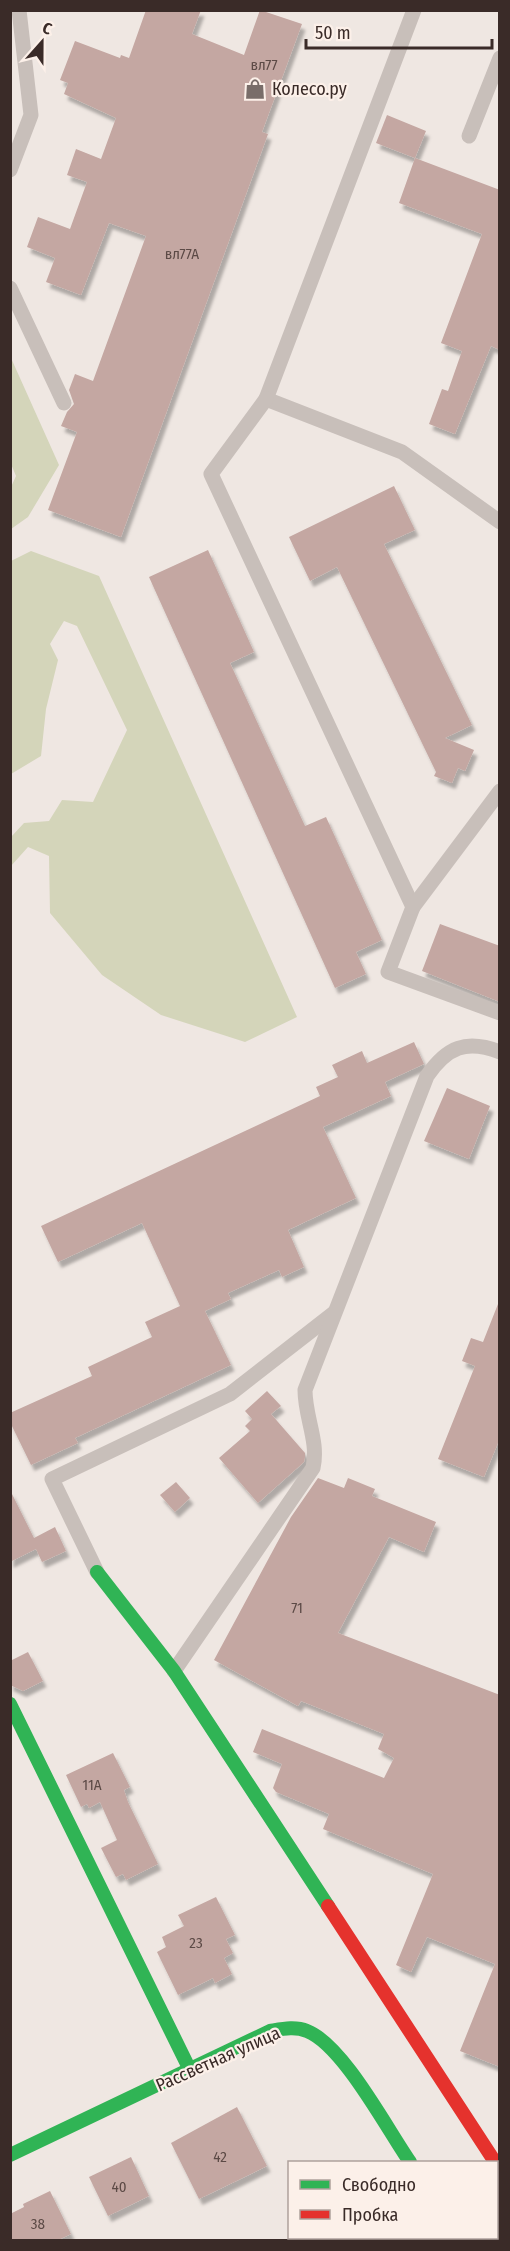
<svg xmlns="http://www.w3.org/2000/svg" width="510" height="2251" font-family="'Fira Sans Condensed',sans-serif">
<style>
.green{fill:#d4d5ba}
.building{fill:#c4a7a2;filter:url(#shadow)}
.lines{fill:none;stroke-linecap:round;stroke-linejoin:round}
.path{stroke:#c1b7b2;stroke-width:4;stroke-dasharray:3 3;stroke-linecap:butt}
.lane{stroke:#c8bfba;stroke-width:15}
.street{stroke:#c8bfba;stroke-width:30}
.fast{stroke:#30b455;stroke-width:14}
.jam{stroke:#e5322d;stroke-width:14}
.labels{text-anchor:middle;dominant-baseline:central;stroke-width:4.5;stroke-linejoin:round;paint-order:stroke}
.number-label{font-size:15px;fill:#5c4a46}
.poi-label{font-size:18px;fill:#3a2b28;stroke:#fcf0e9;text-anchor:start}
.street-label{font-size:18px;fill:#3a2b28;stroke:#fcf0e9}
</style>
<defs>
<filter id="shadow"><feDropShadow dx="3.5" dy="6" stdDeviation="1.5" flood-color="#0004"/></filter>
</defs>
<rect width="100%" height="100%" fill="#efe7e2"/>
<!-- green -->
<g class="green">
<polygon points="11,358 59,465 28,517 11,529 11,487 16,476 11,464"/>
<polygon points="31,551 99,576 297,1017 245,1042 161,1015 102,975 50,913 49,856 28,847 11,866 11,837 24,823 49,821 62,800 93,802 127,730 77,626 64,621 50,644 58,660 46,709 41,756 11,774 11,561"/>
</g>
<!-- building -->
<g class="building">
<polygon points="146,10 201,10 192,34 244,55 260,10 302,24 262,132 268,134 121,537 48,510 77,432 61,426 67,412 74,404 69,390 75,374 93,381 146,236 109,223 81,295 46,282 55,258 27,247 38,217 70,229 87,182 67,175 76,149 101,159 116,118 64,94 68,83 60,80 75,41 120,58 121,55 129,58"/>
<polygon points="387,115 426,131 415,158 376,143"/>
<polygon points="415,158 500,190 500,350 491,346 455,434 429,424 442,389 448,391 462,351 441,343 482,234 399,203"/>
<polygon points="394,486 415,530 384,544 472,725 445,738 474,750 465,771 458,768 452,783 434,776 436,772 337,567 310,581 289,537"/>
<polygon points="208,550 254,652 230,663 305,826 326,817 382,940 356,952 366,974 335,988 149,577"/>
<polygon points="440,924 500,946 500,1002 422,971"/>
<polygon points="414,1042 424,1064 385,1082 391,1096 323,1127 356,1198 288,1230 304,1267 282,1277 279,1270 228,1293 231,1299 205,1311 231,1365 75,1438 78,1443 31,1465 10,1422 10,1413 92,1376 88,1367 152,1337 145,1322 180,1306 142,1223 58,1262 41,1226 320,1096 316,1087 338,1077 332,1065 362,1051 367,1063"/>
<polygon points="447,1088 490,1106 469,1159 424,1141"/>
<polygon points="498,1304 500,1438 484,1477 438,1459 475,1366 462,1361 471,1338 483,1342"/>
<polygon points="267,1391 281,1406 271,1414 305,1453 305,1457 304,1462 258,1503 219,1458 250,1431 245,1426 252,1419 245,1411"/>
<polygon points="318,1478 344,1488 348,1478 375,1489 372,1496 436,1522 424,1552 389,1537 338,1633 500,1695 500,2067 460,2051 495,1964 427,1937 411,1972 396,1965 433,1874 323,1829 329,1814 276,1792 273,1788 282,1764 253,1752 262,1729 384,1778 394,1758 378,1749 384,1734 301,1701 298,1706 214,1660 291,1517"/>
<polygon points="176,1482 190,1498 175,1512 160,1495"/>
<polygon points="10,1490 34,1538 55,1527 66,1551 42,1562 36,1549 10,1562"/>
<polygon points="28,1652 43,1681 23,1691 10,1685 10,1661"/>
<polygon points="113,1753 130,1787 124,1790 128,1802 158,1864 126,1880 123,1874 116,1877 101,1848 117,1840 100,1802 89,1808 87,1804 81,1807 66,1775"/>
<polygon points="216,1897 235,1935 226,1939 233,1953 224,1958 232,1974 215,1983 213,1978 178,1995 157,1952 166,1947 162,1937 184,1926 178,1915"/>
<polygon points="237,2107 267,2166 199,2199 171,2143"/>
<polygon points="131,2157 149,2196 108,2216 89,2177"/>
<polygon points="50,2191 71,2234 56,2241 10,2241 10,2214 24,2207 23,2204"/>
</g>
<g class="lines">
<!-- path -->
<polyline class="path" points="449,10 454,10"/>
<!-- lane -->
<g class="lane">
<polyline points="414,10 266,399 402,452 500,522"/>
<polyline points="469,136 500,58"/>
<polyline points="10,170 31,115 19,10"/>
<polyline points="10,288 64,403"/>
<polyline points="266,399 211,474 413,907 388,972 500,1013"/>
<polyline points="413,907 500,791"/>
<polyline points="97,1572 52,1479 230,1394 334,1313"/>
<path d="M174 1671 313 1468C319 1441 305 1418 305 1390L427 1076C447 1047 466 1039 500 1052"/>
</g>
<!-- street -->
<polyline class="street" points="461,2238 463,2240"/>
<!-- fast -->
<g class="fast">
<polyline points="97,1572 174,1671 328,1906"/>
<polyline points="10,1704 190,2070"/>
<path d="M10 2155 270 2031C282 2029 295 2026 307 2031 343 2045 387 2129 410 2162"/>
</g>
<!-- jam -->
<polyline class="jam" points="328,1906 495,2162"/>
</g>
<!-- icons -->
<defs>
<g id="shop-bare" transform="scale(1.62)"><path d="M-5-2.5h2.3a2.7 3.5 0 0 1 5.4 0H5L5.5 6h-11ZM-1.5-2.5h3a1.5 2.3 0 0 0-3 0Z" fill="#796d69" stroke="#fcf0e9" stroke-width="2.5" paint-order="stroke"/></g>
</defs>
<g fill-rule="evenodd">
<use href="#shop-bare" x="255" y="89"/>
</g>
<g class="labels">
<!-- number labels -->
<g class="number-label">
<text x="264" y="65">вл77</text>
<text x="182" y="254">вл77А</text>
<text x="297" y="1608">71</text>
<text x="92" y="1785">11А</text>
<text x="196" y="1943">23</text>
<text x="220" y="2157">42</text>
<text x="119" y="2187">40</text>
<text x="38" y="2224">38</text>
</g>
<!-- poi labels -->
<g class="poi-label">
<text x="272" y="89">Колесо.ру</text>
</g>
<!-- street labels -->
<g class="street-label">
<text transform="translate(218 2059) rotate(-24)">Рассветная улица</text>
</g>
</g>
<!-- border -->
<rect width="510" height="2251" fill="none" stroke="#3a2b28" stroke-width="24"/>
<!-- legend -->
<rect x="288" y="2161" width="210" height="78" fill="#fcf0e9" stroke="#aea19c" stroke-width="1.5"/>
<rect x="300" y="2180" width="30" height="9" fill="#30b455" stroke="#aea19c" stroke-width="1.5"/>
<text x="342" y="2191" font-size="18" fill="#3a2b28">Свободно</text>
<rect x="300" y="2210" width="30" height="9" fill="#e5322d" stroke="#aea19c" stroke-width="1.5"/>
<text x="342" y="2221" font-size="18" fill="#3a2b28">Пробка</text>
<!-- north arrow -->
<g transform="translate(42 42) rotate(21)" stroke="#fcf0e9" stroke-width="4.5" paint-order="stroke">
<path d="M0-4.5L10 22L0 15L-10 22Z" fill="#3a2b28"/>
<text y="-9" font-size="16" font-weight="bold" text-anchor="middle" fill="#3a2b28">С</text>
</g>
<!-- scale -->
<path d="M306 39v9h186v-9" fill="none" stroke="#3a2b28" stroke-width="3"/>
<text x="315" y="39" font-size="18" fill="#3a2b28" stroke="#fcf0e9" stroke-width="4.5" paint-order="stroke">50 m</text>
</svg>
